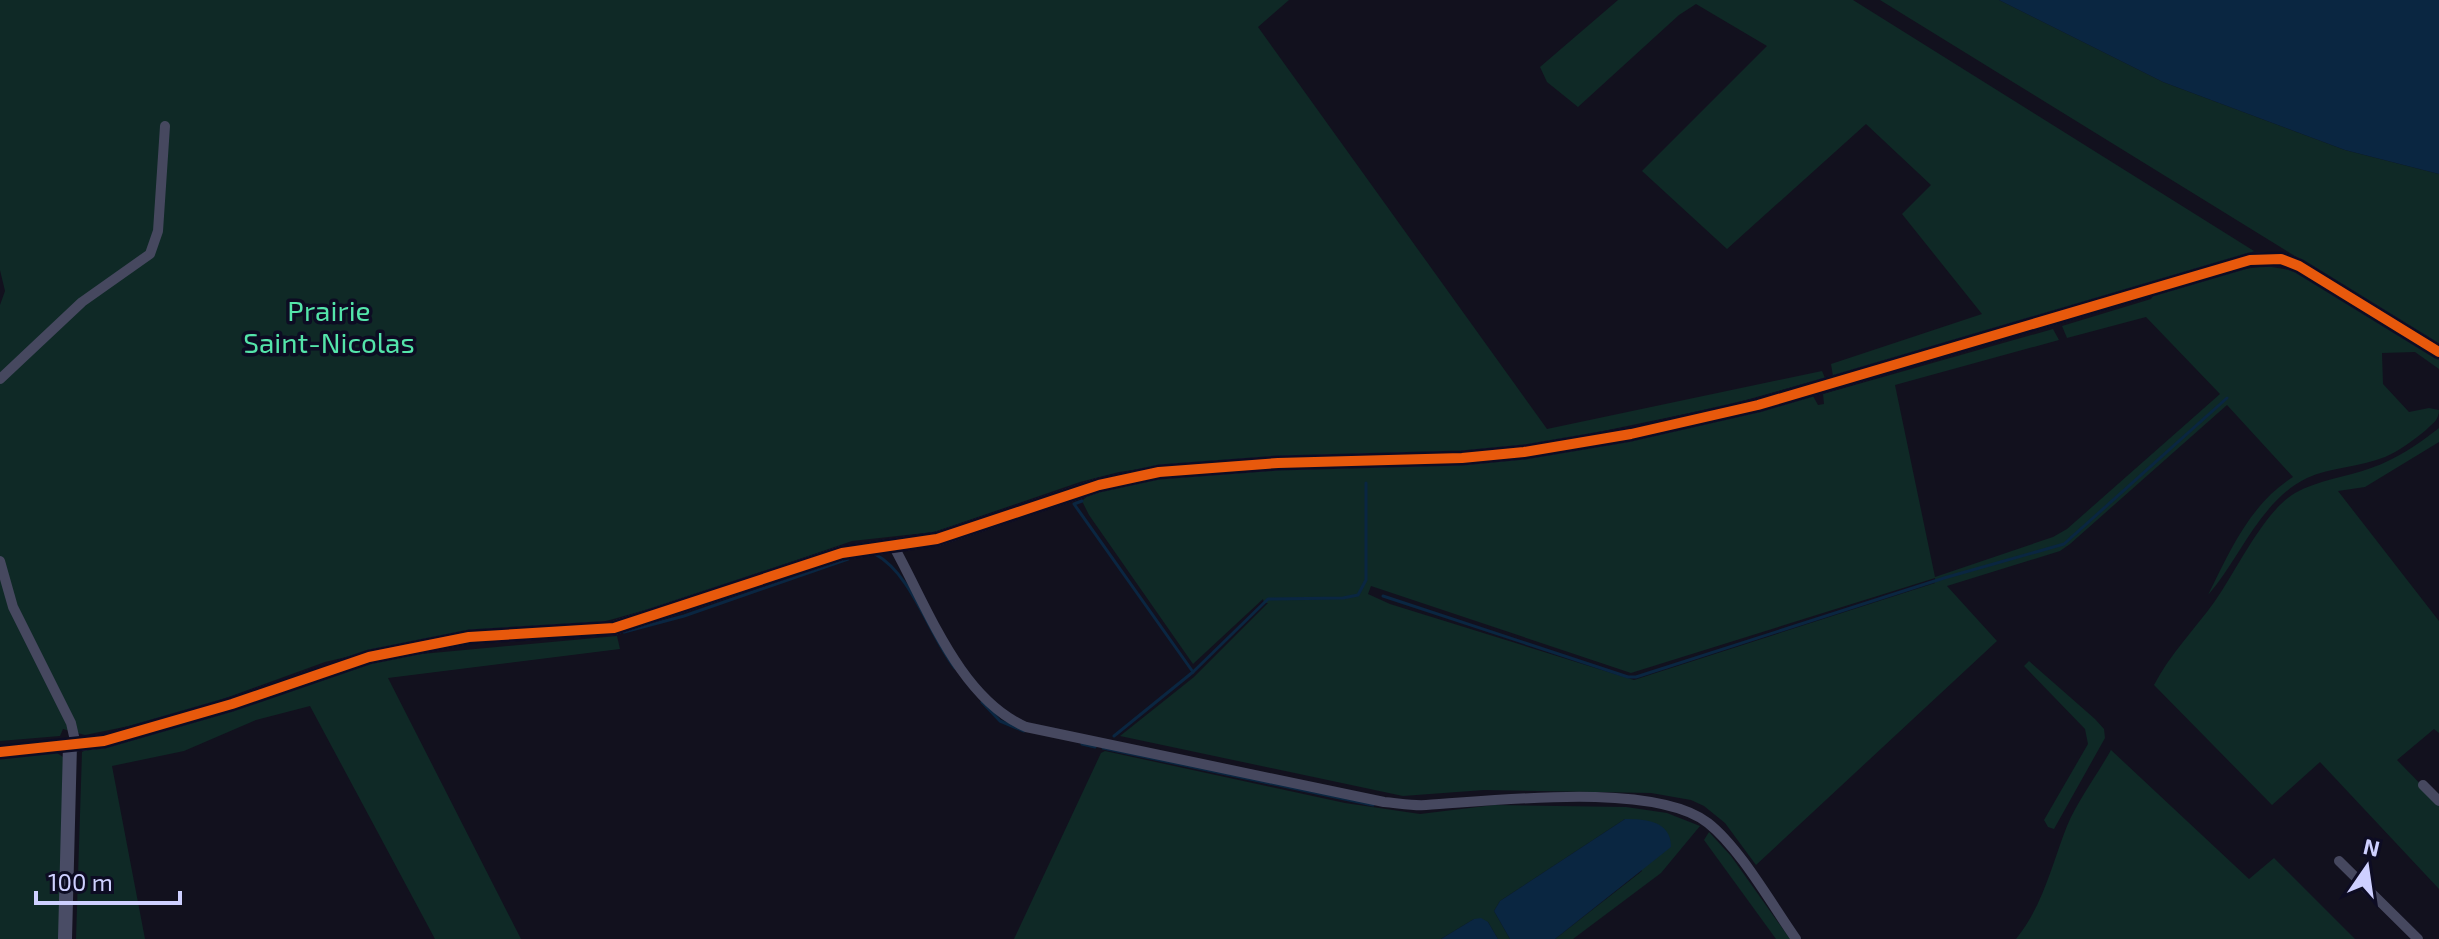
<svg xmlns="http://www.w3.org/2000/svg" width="2439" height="939" font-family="'Exo 2',sans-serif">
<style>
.green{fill:#0f2926;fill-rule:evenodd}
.water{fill:#0a2641}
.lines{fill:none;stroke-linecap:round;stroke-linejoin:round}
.stream{stroke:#0a2641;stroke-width:3}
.street{stroke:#46485f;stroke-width:10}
.secondary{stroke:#494c65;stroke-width:14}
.cycleway-casing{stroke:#0d0c23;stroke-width:15}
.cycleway{stroke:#e8590c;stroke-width:10}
.labels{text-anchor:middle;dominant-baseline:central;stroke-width:7;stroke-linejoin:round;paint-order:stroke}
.park-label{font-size:28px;fill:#54e5aa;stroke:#0d0c23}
</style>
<rect width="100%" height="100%" fill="#12111e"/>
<!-- green -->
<g class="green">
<polygon points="0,0 1289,0 1258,27 1547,429 1822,371 1825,378 1728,405 1521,448 1160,466 1119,472 1080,482 934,532 852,541 667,604 599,623 389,647 325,662 212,703 129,726 85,735 63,729 60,736 0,741 0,305 5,291 0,270"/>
<polygon points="1618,0 1853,0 2254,251 2245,256 1833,376 1831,364 1982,314 1902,214 1931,185 1866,124 1727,249 1642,171 1767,46 1696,4 1679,15 1578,107 1547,82 1540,67"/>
<polygon points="1880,0 1999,0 2163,82 2345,150 2439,174 2439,345"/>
<path d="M2266 266 2302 272 2439 358V369L2415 352 2382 353 2383 384 2409 412 2429 408 2439 410C2439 420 2433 423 2426 430 2414 440 2399 451 2385 457 2360 467 2331 467 2307 478 2260 501 2241 557 2208 595 2230 551 2250 504 2293 477L2227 405 2070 544 2060 551 1947 586 1997 641 1756 865 1725 823 1704 806 1691 800 1651 793 1484 790 1403 796 1120 736 1194 677 1268 603H1264L1263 599 1193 664 1089 515 1082 501 1089 494 1158 478 1266 469 1454 463 1738 415 1813 396 1818 405 1824 404 1823 394 2053 329 2059 340 1895 385 1935 577 2053 537 2067 529 2220 394 2146 317 2067 338 2062 326 2151 299 2153 296 2244 269ZM1935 578V583L1634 680 1390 604 1368 594 1371 586 1631 673Z"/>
<path d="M2439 428V442L2365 487 2338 491 2439 621V733L2434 729 2397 760 2439 803V889L2320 762 2272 805 2154 685C2170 654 2195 629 2215 601 2236 571 2264 511 2295 493 2318 480 2346 477 2371 468 2397 459 2417 445 2439 428Z"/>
<polygon points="617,636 620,649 388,678 521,939 435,939 310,706 256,720 184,751 112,766 145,939 76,939 82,752 86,750 363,664 411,655"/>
<polygon points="2029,661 2095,719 2104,729 2105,738 2054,829 2048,827 2044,820 2088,744 2085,729 2024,666"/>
<path d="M2111 750 2249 879 2274 858 2355 939H2016C2043 906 2052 864 2067 826 2078 800 2097 775 2111 750Z"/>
<polygon points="1105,751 1345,803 1420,814 1494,805 1626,807 1667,813 1700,826 1661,873 1573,939 1555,939 1642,871 1625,819 1500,901 1494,911 1510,939 1498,939 1488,922 1474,919 1441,939 1014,939 1101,753"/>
<polygon points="57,753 63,757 61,939 0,939 0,756"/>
<polygon points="1709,832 1731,856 1790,939 1776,939 1704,840"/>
</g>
<!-- water -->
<g class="water">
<polygon points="1999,0 2439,0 2439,174 2345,150 2163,82"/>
<path d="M1625 819C1646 819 1671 821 1671 847L1555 939H1510L1494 911 1500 901Z"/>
<polygon points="1481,918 1488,922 1498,939 1441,939 1474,919"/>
</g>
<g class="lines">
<!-- stream -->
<g class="stream">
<polyline points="1082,501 1074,504 1193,672"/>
<path d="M875 554C912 574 929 635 955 668"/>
<polyline points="1383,596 1628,677 1636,677 1944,578 2064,544 2227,398"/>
<polyline points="624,632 684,616 848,559"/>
<polyline points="982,702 1000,721 1024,731"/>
<polyline points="1114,736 1193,672 1268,599 1343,598 1358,595 1366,580 1366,483"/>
<polyline points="1082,744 1095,747"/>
<polyline points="1103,748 1373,805"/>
</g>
<!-- street -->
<g class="street">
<polyline points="0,379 82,302 150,254 158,231 165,126"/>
<path d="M894 547C927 606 959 698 1026 727L1384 802C1398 803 1412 806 1426 805 1494 801 1654 781 1708 823 1740 848 1772 905 1796 939"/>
<polyline points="0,561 13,607 71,723 76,745"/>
<polyline points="0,752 70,745"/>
<polyline points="2423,785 2439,801"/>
<polyline points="2339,861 2418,939"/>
</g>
<!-- secondary -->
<polyline class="secondary" points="65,939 70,745 104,741 232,704 369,657 469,637 614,628 842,553 937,539 1099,485 1159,472 1278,463 1462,458 1524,452 1631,434 1758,405 2250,260 2281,259 2299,266 2439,352"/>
<!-- cycleway casing -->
<g class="cycleway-casing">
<polyline id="cycleway" points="0,752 104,741 232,704 369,657 469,637 614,628 842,553 937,539 1099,485 1159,472 1278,463 1462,458 1524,452 1631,434 1758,405 2250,260 2281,259 2299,266 2439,352"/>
</g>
<!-- cycleway -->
<use href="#cycleway" class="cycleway"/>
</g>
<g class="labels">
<!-- park labels -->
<g class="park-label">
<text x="329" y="310">Prairie<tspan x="329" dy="32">Saint-Nicolas</tspan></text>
</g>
</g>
<!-- north arrow -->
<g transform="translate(2367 867) rotate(13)" stroke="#0d0c23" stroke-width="6" paint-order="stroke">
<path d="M0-6L14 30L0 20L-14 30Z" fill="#ced0ff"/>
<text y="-12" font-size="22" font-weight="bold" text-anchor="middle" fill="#ced0ff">N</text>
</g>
<!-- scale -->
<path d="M36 891v12h144v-12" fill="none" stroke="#ced0ff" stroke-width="4"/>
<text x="48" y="891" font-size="24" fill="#ced0ff" stroke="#0d0c23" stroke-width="6" paint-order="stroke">100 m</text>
</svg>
